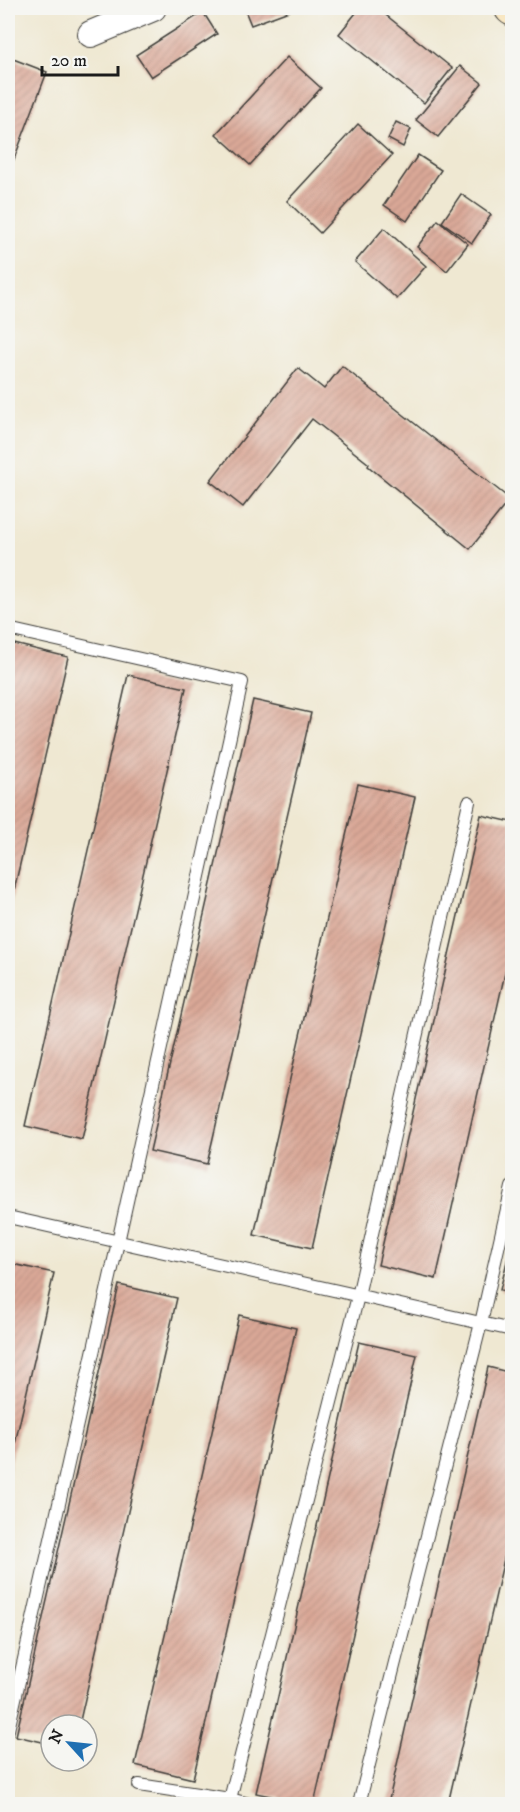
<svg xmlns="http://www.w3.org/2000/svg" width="520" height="1812" font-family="'IM FELL DW Pica',serif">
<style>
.building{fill:url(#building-hatch)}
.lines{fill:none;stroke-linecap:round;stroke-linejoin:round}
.service-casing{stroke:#3c3b37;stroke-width:14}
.minor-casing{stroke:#3c3b37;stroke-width:28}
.secondary-casing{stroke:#3c3b37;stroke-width:35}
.service{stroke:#fff;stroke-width:12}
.minor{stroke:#fff;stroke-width:26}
.secondary{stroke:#f8e7c3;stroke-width:33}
</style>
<defs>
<pattern id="building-hatch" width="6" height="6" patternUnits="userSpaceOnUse" patternTransform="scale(1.5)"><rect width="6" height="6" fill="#daa897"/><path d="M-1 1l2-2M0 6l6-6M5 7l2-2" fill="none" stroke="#ba9082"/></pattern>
</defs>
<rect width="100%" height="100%" fill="#f6f6f2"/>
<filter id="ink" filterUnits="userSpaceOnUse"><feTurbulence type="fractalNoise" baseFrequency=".0167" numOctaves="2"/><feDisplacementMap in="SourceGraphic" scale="12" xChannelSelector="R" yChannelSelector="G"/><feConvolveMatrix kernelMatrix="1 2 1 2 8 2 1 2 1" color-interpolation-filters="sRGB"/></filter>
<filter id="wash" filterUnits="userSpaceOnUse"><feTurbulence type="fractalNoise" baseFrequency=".008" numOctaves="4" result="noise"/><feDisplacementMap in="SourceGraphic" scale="24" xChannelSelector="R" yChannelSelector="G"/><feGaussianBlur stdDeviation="1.35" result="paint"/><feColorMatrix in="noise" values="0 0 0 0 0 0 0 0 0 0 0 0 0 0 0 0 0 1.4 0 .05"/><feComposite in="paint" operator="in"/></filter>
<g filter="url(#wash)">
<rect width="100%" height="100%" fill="#efe8d2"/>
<g id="blocks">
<!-- building -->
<g class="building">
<polygon points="244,8 297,8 251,25"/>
<polygon points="360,8 377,8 452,68 424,103 339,34"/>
<polygon points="203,12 217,34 151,77 136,55"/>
<polygon points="8,57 47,72 8,175"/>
<polygon points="287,57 321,88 250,165 216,134"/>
<polygon points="460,66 482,83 438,137 416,120"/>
<polygon points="396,122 411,129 403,147 388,139"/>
<polygon points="358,124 392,155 320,233 287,201"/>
<polygon points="418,155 441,170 407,221 384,205"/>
<polygon points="461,194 491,215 472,243 442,222"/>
<polygon points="438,220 468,244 447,271 417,247"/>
<polygon points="384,228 426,266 397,299 355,262"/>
<polygon points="342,366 510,499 470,549 368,466 369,464 312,419 243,507 210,481 298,368 324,389"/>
<polygon points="10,643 68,657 8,916 8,654"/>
<polygon points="128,675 186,688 82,1139 25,1126"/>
<polygon points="253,700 311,713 207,1164 150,1151"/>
<polygon points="358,784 415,797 312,1248 254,1235"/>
<polygon points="481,815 512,822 512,942 436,1279 378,1265"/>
<polygon points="512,1241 512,1292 500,1290"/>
<polygon points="8,1263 54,1273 8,1474"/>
<polygon points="119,1285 177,1298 79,1725 51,1725 51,1744 16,1736"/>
<polygon points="239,1315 296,1328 193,1779 135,1765"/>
<polygon points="359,1342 417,1355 314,1804 307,1804 256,1793"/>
<polygon points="488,1367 512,1373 512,1524 448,1804 388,1804"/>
</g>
</g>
</g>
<g filter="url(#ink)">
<use href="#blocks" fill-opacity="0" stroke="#3c3b37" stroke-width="1.5"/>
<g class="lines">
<!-- service casing -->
<g class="service-casing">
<g id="service">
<polyline points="8,629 242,682 118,1242 8,1730"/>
<polyline points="8,1217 512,1330"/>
<polyline points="139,1785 230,1799 249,1804"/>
<polyline points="230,1799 358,1296 469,802"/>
<polyline points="359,1804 481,1323 512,1187"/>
</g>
</g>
<!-- minor casing -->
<g class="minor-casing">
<polyline id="minor" points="91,34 153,8"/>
</g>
<!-- secondary casing -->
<g class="secondary-casing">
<polyline id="secondary" points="511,8 512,9"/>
</g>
<!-- service -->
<use href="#service" class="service"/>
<!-- minor -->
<use href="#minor" class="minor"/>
<!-- secondary -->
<use href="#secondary" class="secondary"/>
</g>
</g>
<!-- margin -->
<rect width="520" height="1812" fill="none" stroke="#f6f6f2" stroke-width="30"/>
<!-- north arrow -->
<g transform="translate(69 1743) rotate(297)"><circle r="28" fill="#f6f6f2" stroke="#9f9f9c" stroke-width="1.5"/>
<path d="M0-4.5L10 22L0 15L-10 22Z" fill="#1f6fb2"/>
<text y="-9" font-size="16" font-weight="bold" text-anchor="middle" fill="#1c1c1c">N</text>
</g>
<!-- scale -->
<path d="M42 66v9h76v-9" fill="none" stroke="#1c1c1c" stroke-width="3"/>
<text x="51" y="66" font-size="18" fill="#1c1c1c" stroke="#f6f6f2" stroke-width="4.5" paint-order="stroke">20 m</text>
</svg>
